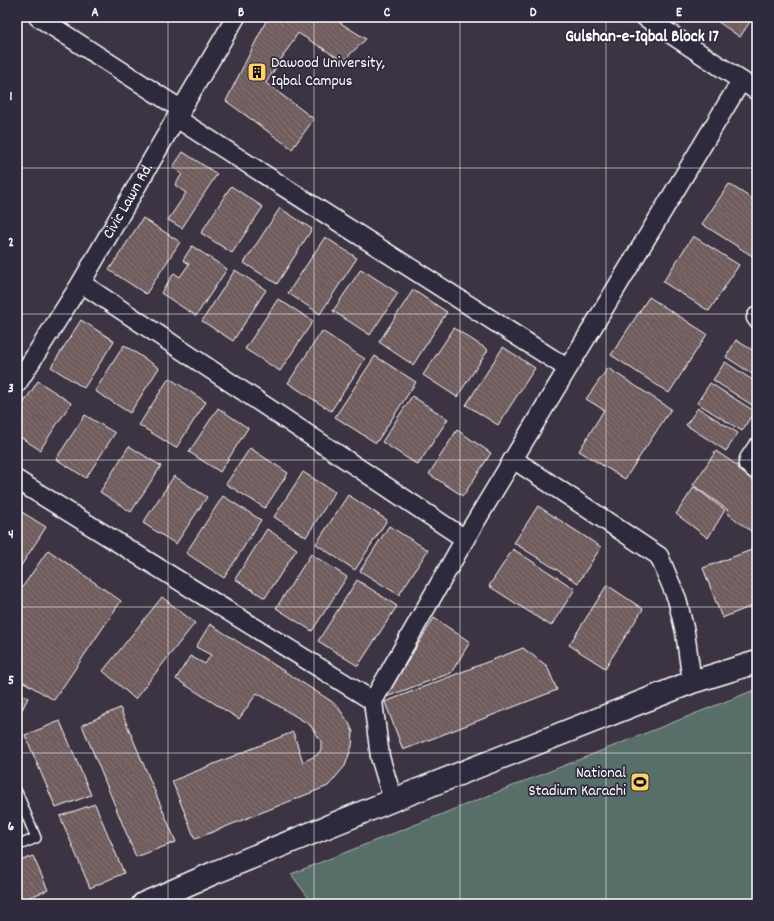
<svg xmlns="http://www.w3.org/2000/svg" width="774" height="921" font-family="Dekko,sans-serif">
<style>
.pitch{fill:#596e68;stroke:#acb6b4}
.building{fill:url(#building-back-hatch);stroke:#fff}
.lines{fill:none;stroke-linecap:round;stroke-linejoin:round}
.service-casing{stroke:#fff;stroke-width:12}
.minor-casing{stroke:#fff;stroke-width:21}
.tertiary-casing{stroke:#fff;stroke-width:25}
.service{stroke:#2f2a3d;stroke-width:9}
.minor{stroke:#2f2a3d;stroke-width:18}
.tertiary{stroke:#2f2a3d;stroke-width:22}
.grid{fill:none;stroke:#fff;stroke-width:1;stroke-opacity:0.55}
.labels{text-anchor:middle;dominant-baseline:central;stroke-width:3.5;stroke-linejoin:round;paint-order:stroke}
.poi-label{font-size:16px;fill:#fff;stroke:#2f2a3d;text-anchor:start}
.street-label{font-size:16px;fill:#fff;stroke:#2f2a3d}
.neighbourhood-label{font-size:17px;font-weight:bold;fill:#fff;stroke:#2f2a3d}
.neatline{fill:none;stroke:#fff;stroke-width:1.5}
.grid-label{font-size:13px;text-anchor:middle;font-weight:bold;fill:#fff}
</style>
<defs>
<pattern id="building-back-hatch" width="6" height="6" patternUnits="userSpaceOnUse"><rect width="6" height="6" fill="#705b5d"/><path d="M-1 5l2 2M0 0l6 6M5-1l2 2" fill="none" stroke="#857475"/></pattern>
</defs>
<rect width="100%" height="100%" fill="#3c3443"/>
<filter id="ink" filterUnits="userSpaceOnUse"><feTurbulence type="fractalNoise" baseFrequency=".025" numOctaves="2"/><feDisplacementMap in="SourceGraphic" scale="8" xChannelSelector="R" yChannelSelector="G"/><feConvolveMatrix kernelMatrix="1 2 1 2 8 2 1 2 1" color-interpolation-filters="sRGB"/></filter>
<g filter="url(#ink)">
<!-- pitch -->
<polygon class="pitch" points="757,689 757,904 313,904 291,874"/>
<!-- building -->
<g class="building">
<polygon points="268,17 331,17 366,39 343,61 298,33 266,83 314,119 292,149 226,101"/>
<polygon points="711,17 753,17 740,37"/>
<polygon points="183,152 217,174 182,228 168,220 186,193 175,185 182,174 173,167"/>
<polygon points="729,184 757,202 757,259 702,224"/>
<polygon points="231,186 263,207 232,253 201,233"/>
<polygon points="280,208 312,229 277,284 244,263"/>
<polygon points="143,218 180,242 146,294 109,270"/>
<polygon points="693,236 739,265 709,311 663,282"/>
<polygon points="325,237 357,258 320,314 288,293"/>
<polygon points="192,246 227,269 196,316 161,293 174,273 180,277 189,264 183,260"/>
<polygon points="361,269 398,293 370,335 333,311"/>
<polygon points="235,270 266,290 233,341 202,321"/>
<polygon points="413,290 447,312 413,365 379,342"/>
<polygon points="649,297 707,334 669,393 611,355"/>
<polygon points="278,299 313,321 280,371 245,349"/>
<polygon points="81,320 114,341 84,388 51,367"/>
<polygon points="454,328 488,350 457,397 423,375"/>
<polygon points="322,331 365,359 331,411 288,383"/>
<polygon points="736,340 757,353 757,377 726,357"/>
<polygon points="124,345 159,368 130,413 95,391"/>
<polygon points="503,347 535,368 498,425 466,405"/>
<polygon points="375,356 416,382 376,443 335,417"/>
<polygon points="725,362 757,383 757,404 755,407 713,380"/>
<polygon points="608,368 671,409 625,479 579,451 604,410 586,399"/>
<polygon points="169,378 206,402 176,448 139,425"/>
<polygon points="38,381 71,403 40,450 17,435 17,413"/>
<polygon points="710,383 754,411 742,431 697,403"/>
<polygon points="412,396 448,419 418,465 382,442"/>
<polygon points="218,408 248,428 220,472 189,452"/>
<polygon points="698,408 738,433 726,451 686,425"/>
<polygon points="85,415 115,433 86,478 56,459"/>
<polygon points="457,430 491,453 463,496 429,474"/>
<polygon points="129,446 161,466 131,512 100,492"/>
<polygon points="250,448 288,473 265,508 226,484"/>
<polygon points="716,451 757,479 757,543 751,531 727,513 728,510 693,485"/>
<polygon points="303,472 335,492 306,537 274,517"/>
<polygon points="174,476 207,497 176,544 143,523"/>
<polygon points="694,487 725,510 708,538 676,514"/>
<polygon points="348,495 387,520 355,570 316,544"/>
<polygon points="223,496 261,520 224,578 186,553"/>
<polygon points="538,506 601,547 578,583 514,543"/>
<polygon points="17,509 46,527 17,572"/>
<polygon points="389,526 428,550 399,595 360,571"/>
<polygon points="267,529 297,549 265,598 235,579"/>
<polygon points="757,548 757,604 722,618 703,568"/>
<polygon points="513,549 575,589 551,626 489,586"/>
<polygon points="48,550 121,601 54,700 17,678 17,642 18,640 17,639 17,595"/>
<polygon points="311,554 347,577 312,631 276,608"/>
<polygon points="357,580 397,606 358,666 318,641"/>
<polygon points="607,585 643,609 605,668 569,645"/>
<polygon points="162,597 195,623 135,699 103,671"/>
<polygon points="434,618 470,642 451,673 386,697"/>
<polygon points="210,624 331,701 338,707 349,723 353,732 352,746 345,766 328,786 195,839 172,781 293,732 303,762 317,755 321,750 321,741 310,725 257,693 239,719 176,679 190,656 205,664 211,655 196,647"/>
<polygon points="523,648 547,666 557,690 403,750 385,702"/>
<polygon points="17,692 28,698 17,719"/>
<polygon points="120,708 176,842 136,857 82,725"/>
<polygon points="60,721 91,795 56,808 25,735"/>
<polygon points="95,804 124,873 90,888 60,816"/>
<polygon points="33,856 48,890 17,902 17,862"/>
</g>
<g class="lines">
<!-- service casing -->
<g class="service-casing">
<polyline id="service" points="17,792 36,838 17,846"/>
</g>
<!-- minor casing -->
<g class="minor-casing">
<g id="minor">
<polyline points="38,17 182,110"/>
<polyline points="645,17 757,91"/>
<polyline points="176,118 567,368"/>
<polyline points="81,283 465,539"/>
<polyline points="756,318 757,316"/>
<path id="s1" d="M17 384 81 283 176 118 236 17"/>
<polyline points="757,447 749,459 748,464 757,471"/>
<polyline points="513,459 659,556 677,599 685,632 692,682"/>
<polyline points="17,480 373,701"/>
<polyline points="393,800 380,757 373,701 465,539 741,81"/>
</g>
</g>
<!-- tertiary casing -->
<g class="tertiary-casing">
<polyline id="tertiary" points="143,904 216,872 393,800 692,682 757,662"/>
</g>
<!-- service -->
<use href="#service" class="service"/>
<!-- minor -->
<use href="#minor" class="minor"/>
<!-- tertiary -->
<use href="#tertiary" class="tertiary"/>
</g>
</g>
<!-- grid -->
<path class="grid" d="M168 17V904M314 17V904M460 17V904M606 17V904M17 168H757M17 314H757M17 460H757M17 607H757M17 753H757"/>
<!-- icons -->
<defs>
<g id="building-square" transform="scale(1)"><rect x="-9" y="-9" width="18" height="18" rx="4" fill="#ffd166" stroke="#2f2a3d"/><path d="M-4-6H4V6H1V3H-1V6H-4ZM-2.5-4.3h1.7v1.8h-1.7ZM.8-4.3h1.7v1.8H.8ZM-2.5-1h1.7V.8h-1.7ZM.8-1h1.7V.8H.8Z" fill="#111"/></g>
<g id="stadium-square" transform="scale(1)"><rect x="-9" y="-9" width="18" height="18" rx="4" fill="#ffd166" stroke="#2f2a3d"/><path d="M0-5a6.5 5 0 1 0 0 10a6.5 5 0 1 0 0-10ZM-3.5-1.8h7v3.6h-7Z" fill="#111"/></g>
</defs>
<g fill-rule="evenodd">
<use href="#building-square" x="257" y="72"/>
<use href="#stadium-square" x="640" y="782"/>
</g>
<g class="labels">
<!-- poi labels -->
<g class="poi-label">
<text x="271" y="63">Dawood University,<tspan x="271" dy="18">Iqbal Campus</tspan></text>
<text x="626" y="773" text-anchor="end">National<tspan x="626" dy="18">Stadium Karachi</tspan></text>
</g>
<!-- street labels -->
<g class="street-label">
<text stroke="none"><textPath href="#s1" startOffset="214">Civic Lawn Rd.</textPath></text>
</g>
<!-- neighbourhood labels -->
<g class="neighbourhood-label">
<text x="642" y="38">Gulshan-e-Iqbal Block 17</text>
</g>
</g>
<!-- margin -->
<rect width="774" height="921" fill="none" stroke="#2f2a3d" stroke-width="44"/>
<rect x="22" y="22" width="730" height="877" class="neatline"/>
<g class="grid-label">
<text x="95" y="16">A</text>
<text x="241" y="16">B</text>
<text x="387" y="16">C</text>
<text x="533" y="16">D</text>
<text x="679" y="16">E</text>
<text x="11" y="100">1</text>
<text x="11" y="246">2</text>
<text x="11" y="392">3</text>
<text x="11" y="538">4</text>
<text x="11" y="684">5</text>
<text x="11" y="830">6</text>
</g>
</svg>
